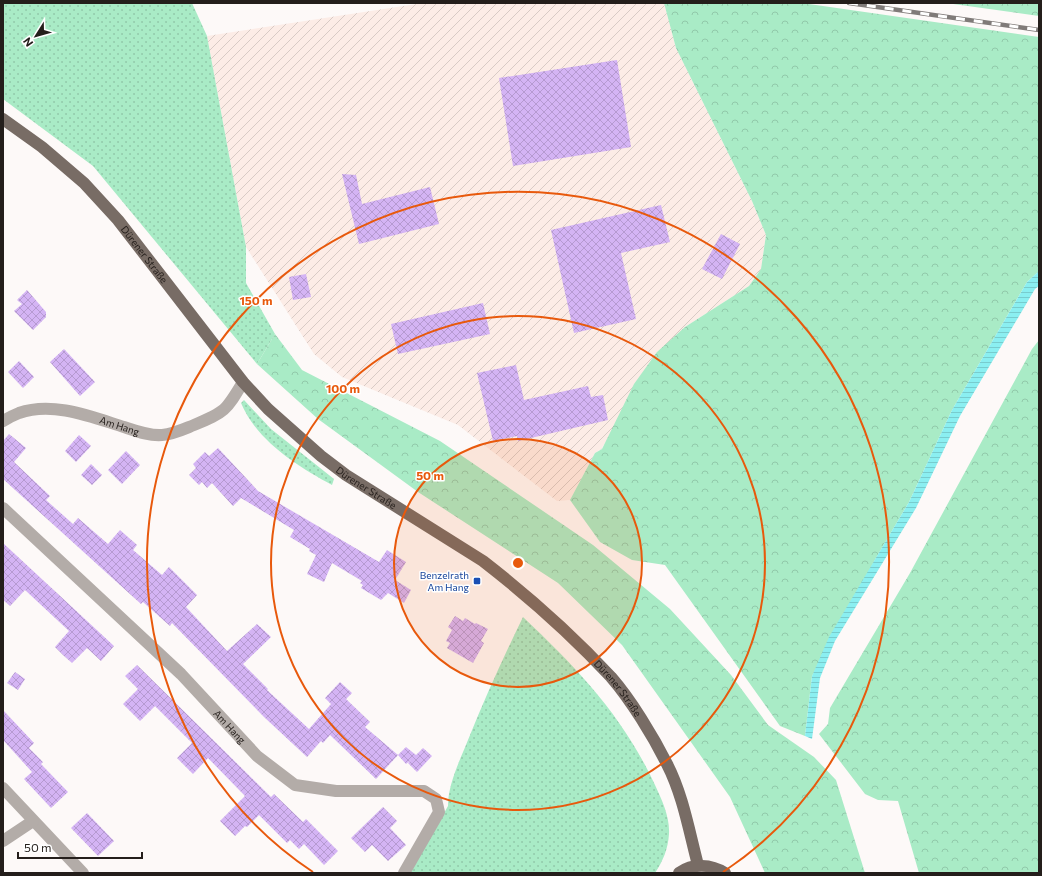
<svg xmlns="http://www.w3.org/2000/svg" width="1042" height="876" font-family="Commissioner,sans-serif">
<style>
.industrial{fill:url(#industrial-furrows)}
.grass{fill:url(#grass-dots)}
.forest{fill:url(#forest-crowns)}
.water{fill:url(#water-rules)}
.building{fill:url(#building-cross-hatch)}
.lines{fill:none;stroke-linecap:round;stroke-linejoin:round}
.minor{stroke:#b3aca8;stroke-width:12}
.major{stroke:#786c65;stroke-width:12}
.rail-casing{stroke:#807b79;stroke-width:4.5}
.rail{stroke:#fff;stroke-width:3;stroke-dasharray:9;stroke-linecap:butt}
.ring{fill:none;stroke:#e8590c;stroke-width:2}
.transit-dot{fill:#1a4fb4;stroke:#fff;stroke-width:1.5}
.labels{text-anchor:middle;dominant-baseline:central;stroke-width:3;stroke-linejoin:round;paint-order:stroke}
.street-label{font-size:10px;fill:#241e1b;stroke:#fff}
.transit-label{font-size:10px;fill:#164399;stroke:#fff;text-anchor:end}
.centre{fill:#e8590c;stroke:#fff;stroke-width:2}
.ring-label{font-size:12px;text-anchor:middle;font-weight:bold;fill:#e8590c;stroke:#fff;stroke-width:3;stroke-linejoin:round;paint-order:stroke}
</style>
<defs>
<pattern id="industrial-furrows" width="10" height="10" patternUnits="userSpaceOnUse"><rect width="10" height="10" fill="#fcece6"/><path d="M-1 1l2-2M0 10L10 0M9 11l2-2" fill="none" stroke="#d8cac5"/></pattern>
<pattern id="grass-dots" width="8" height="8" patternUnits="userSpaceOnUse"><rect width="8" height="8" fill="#a9ebc6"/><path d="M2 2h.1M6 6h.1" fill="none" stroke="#91c9aa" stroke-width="1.8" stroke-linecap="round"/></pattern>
<pattern id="forest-crowns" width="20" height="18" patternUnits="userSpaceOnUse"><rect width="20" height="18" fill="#a9ebc6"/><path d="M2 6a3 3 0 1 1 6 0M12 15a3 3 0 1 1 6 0" fill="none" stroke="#91c9aa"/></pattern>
<pattern id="water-rules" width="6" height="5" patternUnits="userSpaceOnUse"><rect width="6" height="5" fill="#8beff1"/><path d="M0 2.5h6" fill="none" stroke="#78ccce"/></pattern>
<pattern id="building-cross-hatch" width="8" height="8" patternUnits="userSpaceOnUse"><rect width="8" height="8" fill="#d4b4f4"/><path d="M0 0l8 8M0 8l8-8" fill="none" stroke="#b69ad1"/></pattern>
</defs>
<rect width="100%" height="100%" fill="#fdf9f8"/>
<!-- industrial -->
<polygon class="industrial" points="423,3 664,3 676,48 752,201 766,235 761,269 749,286 685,327 601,449 595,453 570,500 557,501 458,425 342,377 314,354 246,247 207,36"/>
<!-- grass -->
<g class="grass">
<polygon points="3,3 192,3 207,36 246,247 246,283 275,334 257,364 93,166 3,99"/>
<path d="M244 400 271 429 334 479 332 485C297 466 257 441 241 403Z"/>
<path d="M523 617C578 669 623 716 655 785 662 800 670 817 669 834 668 849 663 861 655 873H410L448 806C448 784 460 760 468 740 485 698 503 658 523 617Z"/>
</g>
<!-- forest -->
<g class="forest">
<polygon points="664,3 802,3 1039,37 1039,271 1027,282 952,410 909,502 876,558 812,676 805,736 780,726 665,565 632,560 600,542 570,500 595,453 602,449 634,384 657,352 685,327 749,286 761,269 766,235 752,201 676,48"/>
<polygon points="946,3 1039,3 1039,16"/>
<polygon points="275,334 302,370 440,441 593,545 670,609 731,675 768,725 814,757 836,780 865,873 765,873 730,797 622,645 558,583 418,492 318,419 257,364"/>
<polygon points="1039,340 1039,873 919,873 898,801 878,800 865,794 819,734 828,724 830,708 910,573 1032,349"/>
</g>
<!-- water -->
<polygon class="water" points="1039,271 1039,286 1035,289 960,416 916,508 835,641 820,678 812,739 805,736 812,676 829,637 909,502 952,410 1027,282"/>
<!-- building -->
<g class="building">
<polygon points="617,60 631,147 513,166 499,78"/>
<polygon points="342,174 356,175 362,204 430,187 439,224 359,244"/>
<polygon points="661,205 670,242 621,253 636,319 574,333 551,230"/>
<polygon points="721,234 740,244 722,279 702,269"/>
<polygon points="306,274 311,297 293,300 289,277"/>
<polygon points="27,290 46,312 46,317 33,330 14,311 22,304 17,300"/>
<polygon points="483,303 490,334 398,354 391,324"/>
<polygon points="64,349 95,382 80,396 50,362"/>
<polygon points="19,361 34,377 23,388 8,372"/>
<polygon points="516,365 524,400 588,386 591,397 603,395 608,420 518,441 517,436 493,441 477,373"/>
<polygon points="9,434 26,448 14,462 50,496 46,500 73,524 78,518 108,544 120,530 137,545 133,550 162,575 169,567 197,595 186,607 227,651 257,624 271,637 243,664 268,689 267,690 309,729 331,704 325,698 340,682 352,693 346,699 370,722 365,727 398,755 376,779 330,735 323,743 321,741 307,757 264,717 172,623 170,626 143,602 141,604 3,479 3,441"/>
<polygon points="79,435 91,446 76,462 65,451"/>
<polygon points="218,448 258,491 379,562 387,550 406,562 395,580 411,590 404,603 388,593 381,600 361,588 363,585 360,583 362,581 332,563 324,582 307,574 316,555 309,551 310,549 290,537 294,530 241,498 233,506 212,483 207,488 202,482 199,485 189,475 196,468 193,464 205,452 209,456"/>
<polygon points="126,451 140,465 122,484 108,470"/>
<polygon points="91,464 102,475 92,485 81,475"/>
<polygon points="3,543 114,646 101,661 87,648 72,663 63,655 55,647 69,631 25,590 10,606 3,600"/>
<polygon points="455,616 463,621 465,618 475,624 476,623 488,629 481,641 484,643 473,663 447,648 450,643 446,641 452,630 448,627"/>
<polygon points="137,665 271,797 274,794 303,822 306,819 338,851 324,865 304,844 299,849 290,840 287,843 259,815 247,827 245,826 235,836 220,821 245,796 208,758 193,774 177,758 192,743 155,706 140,721 123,704 138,689 125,676"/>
<polygon points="15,672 25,679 18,690 7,683"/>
<polygon points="3,710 34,743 29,748 43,762 41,764 68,792 51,808 24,779 32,772 3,740"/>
<polygon points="406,747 416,755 423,748 432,756 417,772 408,763 411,760 406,764 398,755"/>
<polygon points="383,807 397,821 390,828 406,845 388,861 372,845 365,852 351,838"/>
<polygon points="87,813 114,841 98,856 71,828"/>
</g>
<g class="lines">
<!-- minor -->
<g class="minor">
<path id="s1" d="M3 421C8 418 14 415 19 413 53 401 92 417 124 427 136 431 149 436 162 435 174 434 184 429 194 425 225 412 226 411 243 382"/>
<path id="s2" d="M3 508 181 674 257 756 295 785 336 791H424L436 799 439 812 404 873"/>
<polyline points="3,788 83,873"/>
<polyline points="3,841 33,821"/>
</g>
<!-- major -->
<g class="major">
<path id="s3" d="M3 119 42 147 84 183 118 220 243 382 268 409 321 456 346 475 483 561C528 596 572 635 611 677 631 700 653 736 667 764 683 795 689 831 698 865"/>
<path d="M679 873C693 863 711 864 725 873"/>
</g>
<!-- rail casing -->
<g class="rail-casing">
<polyline id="rail" points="849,3 1039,30"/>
</g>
<!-- rail -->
<use href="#rail" class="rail"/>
</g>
<!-- distance rings -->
<circle cx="518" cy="563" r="124" fill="#e8590c" fill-opacity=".12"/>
<g class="ring">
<circle cx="518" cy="563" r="124"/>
<circle cx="518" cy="563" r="247"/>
<path d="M313 872A371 371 0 1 1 723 872"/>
</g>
<!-- markers -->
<rect class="transit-dot" x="473" y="577" width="8" height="8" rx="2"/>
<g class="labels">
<!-- street labels -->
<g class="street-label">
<text stroke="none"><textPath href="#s3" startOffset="197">Dürener Straße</textPath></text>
<text stroke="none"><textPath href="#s1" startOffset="121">Am Hang</textPath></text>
<text stroke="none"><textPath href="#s3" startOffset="521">Dürener Straße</textPath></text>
<text stroke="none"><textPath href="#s3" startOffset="845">Dürener Straße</textPath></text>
<text stroke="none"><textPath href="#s2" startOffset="315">Am Hang</textPath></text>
</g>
<!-- transit labels -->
<g class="transit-label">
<text x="469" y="575">Benzelrath<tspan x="469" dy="12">Am Hang</tspan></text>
</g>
</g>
<circle cx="518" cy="563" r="6" class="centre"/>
<g class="ring-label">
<text x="256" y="305">150 m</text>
<text x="343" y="393">100 m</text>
<text x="430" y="480">50 m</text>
</g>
<!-- border -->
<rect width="1042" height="876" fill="none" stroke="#241e1b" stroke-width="8"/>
<!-- north arrow -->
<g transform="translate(36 36) rotate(233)" stroke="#ffffff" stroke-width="3" paint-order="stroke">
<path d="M0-3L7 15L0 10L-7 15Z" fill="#241e1b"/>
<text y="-6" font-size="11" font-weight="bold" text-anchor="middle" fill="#241e1b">N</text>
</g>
<!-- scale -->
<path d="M18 852v6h124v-6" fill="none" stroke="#241e1b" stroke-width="2"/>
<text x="24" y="852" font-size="12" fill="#241e1b" stroke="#ffffff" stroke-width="3" paint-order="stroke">50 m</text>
</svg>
